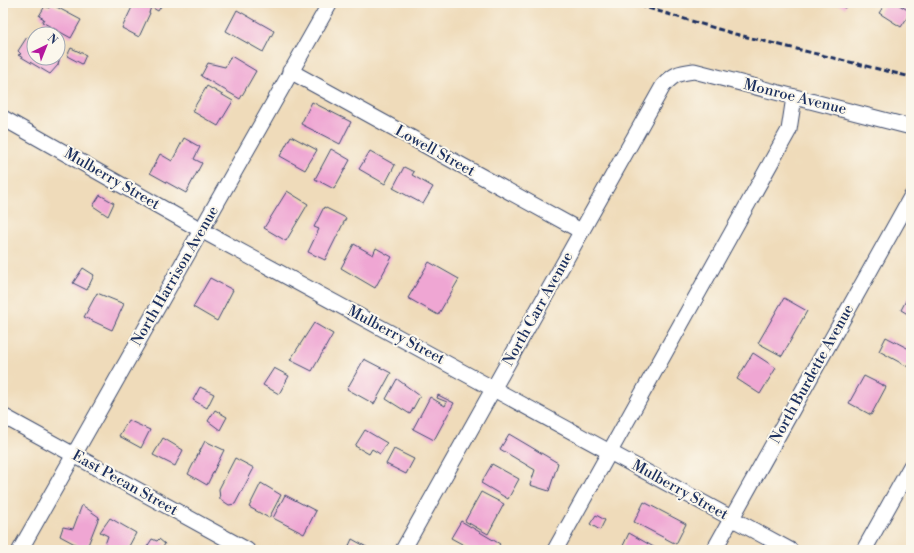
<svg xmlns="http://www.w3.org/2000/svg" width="914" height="553" font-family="'Libre Bodoni',serif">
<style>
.building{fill:#efa6d3}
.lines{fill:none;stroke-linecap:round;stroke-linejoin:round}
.minor-casing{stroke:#3b496c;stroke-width:17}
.minor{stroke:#fff;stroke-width:15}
.rail{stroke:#1b2f5e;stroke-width:3;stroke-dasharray:6 3;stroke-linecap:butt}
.labels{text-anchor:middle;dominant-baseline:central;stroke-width:4;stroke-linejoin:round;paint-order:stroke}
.street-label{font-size:15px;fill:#1b2f5e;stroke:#fbf7ec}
</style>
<rect width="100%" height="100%" fill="#fbf7ec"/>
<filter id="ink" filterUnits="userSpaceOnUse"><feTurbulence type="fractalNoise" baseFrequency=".025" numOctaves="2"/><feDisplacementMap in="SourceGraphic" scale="8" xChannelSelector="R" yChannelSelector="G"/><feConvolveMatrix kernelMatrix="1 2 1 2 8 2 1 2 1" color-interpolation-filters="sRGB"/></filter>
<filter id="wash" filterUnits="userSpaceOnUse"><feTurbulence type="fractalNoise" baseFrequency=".012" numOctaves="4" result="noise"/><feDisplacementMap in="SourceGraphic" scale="16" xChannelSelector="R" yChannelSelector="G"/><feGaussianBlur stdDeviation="0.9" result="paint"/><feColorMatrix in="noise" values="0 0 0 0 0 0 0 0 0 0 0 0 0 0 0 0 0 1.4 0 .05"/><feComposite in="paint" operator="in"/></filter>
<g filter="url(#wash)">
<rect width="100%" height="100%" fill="#efdbba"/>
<g id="blocks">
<!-- building -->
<g class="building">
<polygon points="134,3 163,3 158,11 151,7 149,13 150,13 139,37 122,28"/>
<polygon points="836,3 847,3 845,8"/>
<polygon points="886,3 896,3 911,12 901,27 879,13"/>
<polygon points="51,4 81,20 71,38 42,22 44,19 39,16 45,6 49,8"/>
<polygon points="237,10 274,31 263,52 226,31"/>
<polygon points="27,37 34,40 34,58 58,58 58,51 61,52 58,65 50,74 18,55 21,54 18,51"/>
<polygon points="71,48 86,55 82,64 67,56"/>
<polygon points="231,56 256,71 240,99 201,76 208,63 225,67"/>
<polygon points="207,86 233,101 218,126 192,111"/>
<polygon points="312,102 351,122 340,144 301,124"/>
<polygon points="291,136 317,150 305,170 280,156"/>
<polygon points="184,138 200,147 194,159 202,163 186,193 150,173 160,154 172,161"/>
<polygon points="331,149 350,160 334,189 315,179"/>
<polygon points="370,151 395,165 385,184 359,169"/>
<polygon points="404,167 414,172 412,175 433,187 423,204 393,188"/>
<polygon points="287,191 308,204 286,241 264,228"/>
<polygon points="100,195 114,203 108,216 93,206"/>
<polygon points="324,207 346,218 325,260 308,252 319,229 314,227"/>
<polygon points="354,244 373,255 376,248 392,257 375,288 341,268"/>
<polygon points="429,262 459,279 438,315 408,298"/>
<polygon points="83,268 94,275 87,290 73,283"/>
<polygon points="210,278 233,290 217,321 193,307"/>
<polygon points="911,291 911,316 901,310"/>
<polygon points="97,293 124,304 112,330 84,317"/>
<polygon points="784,298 807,311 782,356 758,343"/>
<polygon points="314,323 333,334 312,371 290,360"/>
<polygon points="886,337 911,350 911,365 910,368 879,351"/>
<polygon points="753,353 776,368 760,394 737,379"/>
<polygon points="364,359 391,373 374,404 347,389"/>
<polygon points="274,368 289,376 279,394 263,385"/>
<polygon points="864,376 886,387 871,415 849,403"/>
<polygon points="397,379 420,396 410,414 386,399"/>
<polygon points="200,387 214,394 207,408 193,400"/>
<polygon points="438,395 454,403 434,440 413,429 430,397 445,406 447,402 437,398"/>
<polygon points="215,410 227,417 220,430 208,421"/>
<polygon points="128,420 150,430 141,448 119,436"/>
<polygon points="365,430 387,443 380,454 372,449 369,454 355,446"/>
<polygon points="509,434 558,463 549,491 530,485 535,470 500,449"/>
<polygon points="163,438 183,450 175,466 153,455"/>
<polygon points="205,441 224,450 207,485 188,474"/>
<polygon points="394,449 414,459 406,474 386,464"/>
<polygon points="235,458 254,468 235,504 229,505 220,499 219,489"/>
<polygon points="492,464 519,479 508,499 481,483"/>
<polygon points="261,483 281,495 269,518 249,507"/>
<polygon points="481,492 504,504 488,534 465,521"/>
<polygon points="285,495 316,511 304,534 273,518"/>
<polygon points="644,502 686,524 676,544 634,522"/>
<polygon points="82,505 99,517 86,550 60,536 63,527 73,529"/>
<polygon points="596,515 605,520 600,530 590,524"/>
<polygon points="110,518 136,533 127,550 103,550 108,536 100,532"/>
<polygon points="461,521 500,544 496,550 473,550 451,538"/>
<polygon points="629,533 659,550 621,550"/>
<polygon points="152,539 157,541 159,539 165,544 163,547 171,550 145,550"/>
<polygon points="352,539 372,550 347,550"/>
</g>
</g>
</g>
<g filter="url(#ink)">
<use href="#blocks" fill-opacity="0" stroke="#3b496c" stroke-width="1"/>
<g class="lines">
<!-- minor casing -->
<g class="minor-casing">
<g id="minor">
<polyline points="290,71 581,231"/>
<polyline points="3,118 201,230 790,550"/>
<polyline points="3,416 247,550"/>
<polyline points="20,550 330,3"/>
<path d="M403 550 663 86C674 74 678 73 694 71L911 127"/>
<polyline points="555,550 789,130 794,97"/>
<polyline points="714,550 911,197"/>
<polyline points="864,550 911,466"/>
</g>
</g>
<!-- minor -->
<use href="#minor" class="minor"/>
<!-- rail -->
<polyline class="rail" points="631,3 735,34 911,77"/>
</g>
</g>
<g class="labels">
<!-- street labels -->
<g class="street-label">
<text transform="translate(795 97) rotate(14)">Monroe Avenue</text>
<text transform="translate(435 151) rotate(29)">Lowell Street</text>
<text transform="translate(112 179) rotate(30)">Mulberry Street</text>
<text transform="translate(175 276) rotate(-60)">North Harrison Avenue</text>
<text transform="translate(538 309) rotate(-61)">North Carr Avenue</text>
<text transform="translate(396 335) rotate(28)">Mulberry Street</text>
<text transform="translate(812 374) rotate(-61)">North Burdette Avenue</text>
<text transform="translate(125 483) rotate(29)">East Pecan Street</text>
<text transform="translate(680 490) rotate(29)">Mulberry Street</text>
</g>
</g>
<!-- margin -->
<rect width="914" height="553" fill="none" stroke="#fbf7ec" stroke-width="16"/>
<!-- north arrow -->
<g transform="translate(46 46) rotate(43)"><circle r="19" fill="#fbf7ec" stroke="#a1a7b3"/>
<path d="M0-3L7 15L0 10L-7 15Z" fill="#b5179e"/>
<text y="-6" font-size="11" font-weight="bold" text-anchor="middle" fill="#1b2f5e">N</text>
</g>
</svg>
